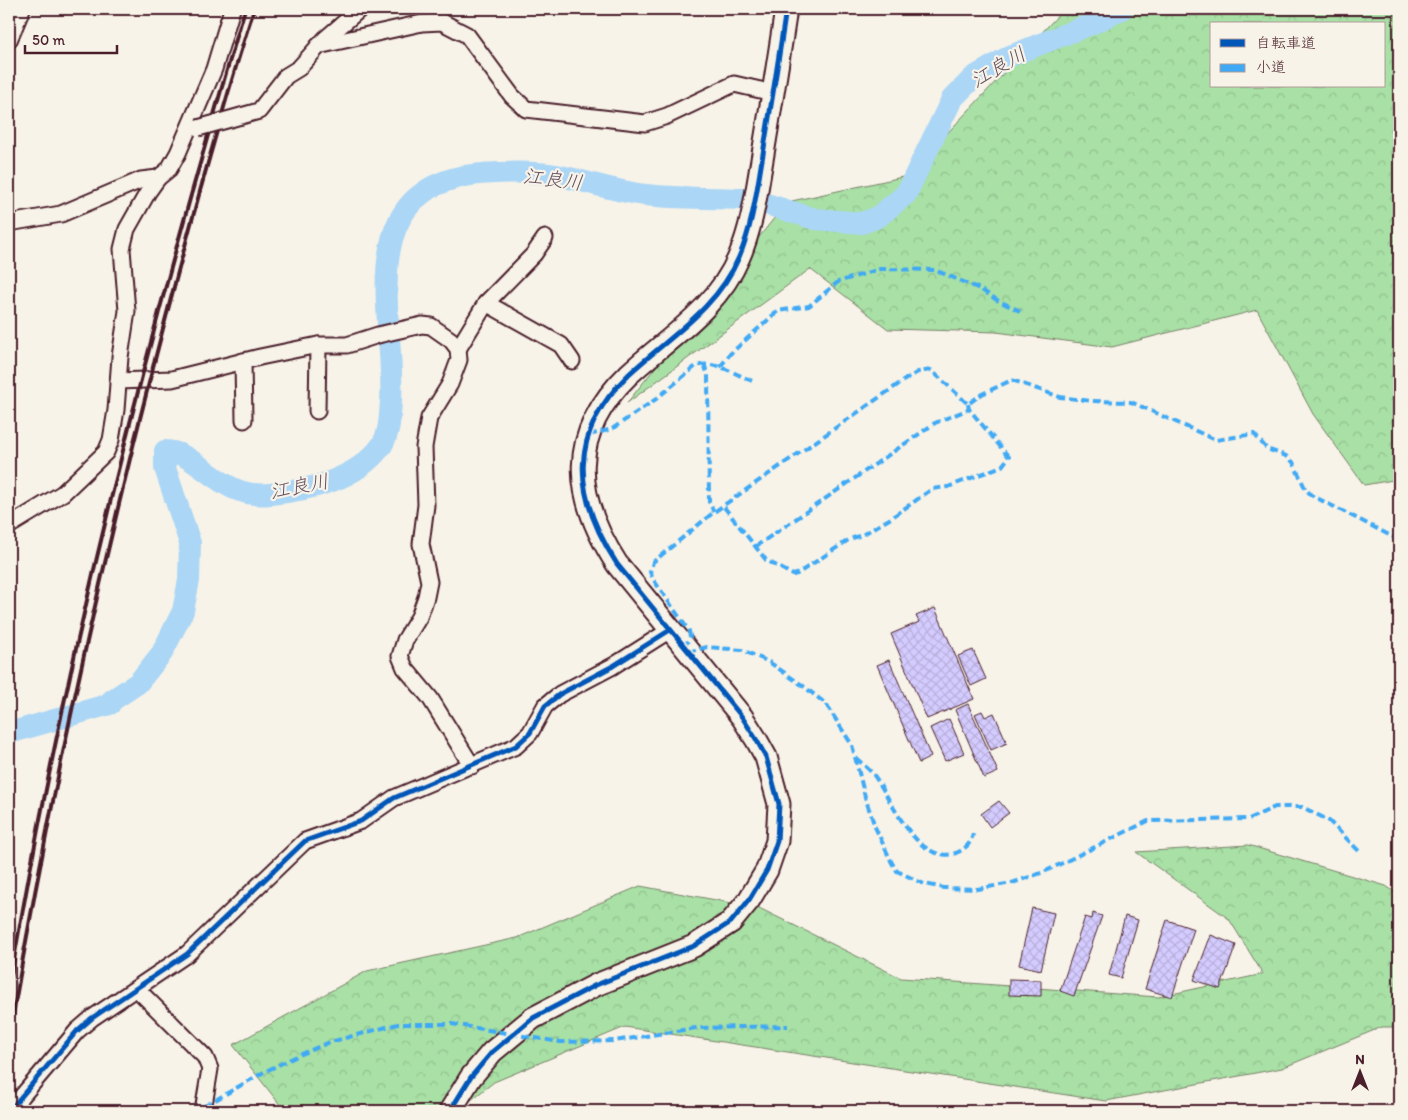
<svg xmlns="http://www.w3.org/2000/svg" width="1408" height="1120" font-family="Itim,'Klee One',sans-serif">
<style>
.forest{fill:url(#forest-crowns);stroke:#798068;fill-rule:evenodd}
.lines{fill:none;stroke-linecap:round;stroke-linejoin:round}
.river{stroke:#abd6f6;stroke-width:22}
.building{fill:url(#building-cross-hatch);stroke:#4a1f2b}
.street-casing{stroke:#4a1f2b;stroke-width:19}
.secondary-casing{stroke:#4a1f2b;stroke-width:25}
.street{stroke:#f7f3e8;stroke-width:15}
.secondary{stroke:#f7f3e8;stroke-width:21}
.rail{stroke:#4a1f2b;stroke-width:4}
.street-bridge-casing{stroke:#4a1f2b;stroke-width:19;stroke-linecap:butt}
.street-bridge{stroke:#f7f3e8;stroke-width:15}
.quiet{stroke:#3fa9f5;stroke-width:4;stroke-dasharray:8 4;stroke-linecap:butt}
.cycleway-casing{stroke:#f7f3e8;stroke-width:8}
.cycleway{stroke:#0057b8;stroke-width:5}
.labels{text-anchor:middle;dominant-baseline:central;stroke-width:4.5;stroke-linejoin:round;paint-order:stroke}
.water-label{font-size:20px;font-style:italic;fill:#624d5e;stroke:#f7f3e8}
</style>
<defs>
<pattern id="forest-crowns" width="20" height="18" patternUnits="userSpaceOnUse" patternTransform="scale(1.25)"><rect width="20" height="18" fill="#a8e0a5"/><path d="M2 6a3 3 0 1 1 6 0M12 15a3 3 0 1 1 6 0" fill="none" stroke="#92c08e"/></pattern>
<pattern id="building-cross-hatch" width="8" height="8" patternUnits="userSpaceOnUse" patternTransform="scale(1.25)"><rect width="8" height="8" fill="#d4ccff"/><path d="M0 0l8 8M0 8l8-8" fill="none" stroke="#b8afdb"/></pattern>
</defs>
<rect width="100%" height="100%" fill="#f7f3e8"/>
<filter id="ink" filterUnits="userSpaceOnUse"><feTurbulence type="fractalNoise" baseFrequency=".02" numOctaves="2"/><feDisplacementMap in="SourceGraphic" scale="10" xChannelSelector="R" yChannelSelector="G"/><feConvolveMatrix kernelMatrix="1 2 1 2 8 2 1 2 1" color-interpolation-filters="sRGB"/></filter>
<g filter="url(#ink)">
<!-- forest -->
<g class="forest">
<path d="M1064 9H1399V479L1364 485 1313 414 1257 310 1112 347 996 332 888 329 810 269 627 403 787 202 907 176ZM1212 24H1384V86H1212Z"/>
<polygon points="1248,845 1386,886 1399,895 1399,1027 1382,1027 1282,1068 1106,1101 625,1027 494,1082 457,1111 285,1111 233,1045 367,971 517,938 640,886 759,908 901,978 1158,997 1263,974 1229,919 1136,852"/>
</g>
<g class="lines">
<!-- river -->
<g class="river">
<polyline points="763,203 815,219 862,223 878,217 906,194 952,99 974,77 1010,56 1091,24 1122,9"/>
<path d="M9 733 110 704 111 701 138 683 162 653 183 611 189 580 190 543 165 468V451C199 451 219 500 270 494 310 490 357 480 382 445 390 432 390 415 391 400 396 323 353 201 460 177 483 172 533 171 556 175 586 181 616 192 646 195 678 199 711 197 743 199"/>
</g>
</g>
<!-- building -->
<g class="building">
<polygon points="935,608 974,699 927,719 891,634 919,622 916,616"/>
<polygon points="973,650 986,679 971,686 958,656"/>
<polygon points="889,660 931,757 919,763 877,665"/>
<polygon points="968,704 998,772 984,778 955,710"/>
<polygon points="982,711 985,717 994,713 1007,743 991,750 975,714"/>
<polygon points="949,719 964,753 945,761 930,728"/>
<polygon points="999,801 1009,813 990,827 981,814"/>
<polygon points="1032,908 1054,913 1041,970 1019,965"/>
<polygon points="1093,913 1102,916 1074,996 1060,991 1085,917 1092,919"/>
<polygon points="1125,916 1138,920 1121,978 1109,975"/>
<polygon points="1167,920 1194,929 1172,997 1145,989"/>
<polygon points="1211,935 1236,945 1220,989 1194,980"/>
<polygon points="1009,979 1041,980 1041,996 1009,995"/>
</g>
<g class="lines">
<!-- street casing -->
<g class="street-casing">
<g id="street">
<polyline points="9,40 22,9"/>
<polyline points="318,46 422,23 442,22 467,35 512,96 526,109 645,123 667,116 734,84 773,93"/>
<polyline points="241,116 259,111 286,76 299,68 325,39 360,9"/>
<polyline points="9,223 61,214 141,180 158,178"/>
<polyline points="486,303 561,345 572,361"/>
<polyline points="458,349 486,303 534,254 545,238"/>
<polyline points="243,361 244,420"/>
<polyline points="118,381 172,379 260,357 318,345 347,345 378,335 422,325 431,326 451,340 458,349 459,360 450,384 429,418 424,447 426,505 421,544 429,582 426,597 419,617 405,640 400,656 405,668 430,698 472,766"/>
<polyline points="317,411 318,345"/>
<polyline points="9,526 63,493 106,452 111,440 116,410 120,357 127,311 122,249 127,229 148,192 158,178 169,169 178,153 214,69 232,9"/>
<polyline points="137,989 205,1057 210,1069 203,1111"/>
<polyline points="11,1109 77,1031 92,1018 187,954 305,841 361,821 394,798 516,746 530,733 545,706 560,694 613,666 670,630"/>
</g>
</g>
<!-- secondary casing -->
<g class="secondary-casing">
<path id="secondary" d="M450 1111 471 1077 492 1052 533 1018 596 985 694 946 731 922 749 900 767 870 777 841 779 804 766 757 756 739 742 717 617 564C573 496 567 434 629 374 669 337 717 309 739 257 753 225 757 188 763 154 771 106 779 57 786 9"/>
</g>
<!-- street -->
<use href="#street" class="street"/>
<!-- secondary -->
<use href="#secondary" class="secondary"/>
<!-- rail -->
<g class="rail">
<path d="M9 988C65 657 149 330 245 9"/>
<path d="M9 1038C47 812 96 589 153 367 184 247 216 127 254 9"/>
</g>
<!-- street-bridge casing -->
<g class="street-bridge-casing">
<polyline id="street-bridge" points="198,128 241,116"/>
</g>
<!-- street-bridge -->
<use href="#street-bridge" class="street-bridge"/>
<!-- quiet -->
<g class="quiet">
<polyline points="704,364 708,375 709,502 714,512"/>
<polyline points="720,367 730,354 778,311 809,306 838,282 880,269 935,270 980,289 997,300 1024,313"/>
<path d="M589 435 612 429 656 399 696 366C716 360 736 375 755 382"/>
<polyline points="724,507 766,560 793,575 797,574 850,539 862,535 891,518 932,489 948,487 1002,466 1009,457 969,409 968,404"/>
<polyline points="755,547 935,423 969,409"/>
<polyline points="684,648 690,637 689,631 653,579 650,572 653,562 714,512 906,379 918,372 931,370 968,404 982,394 1012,380 1060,397 1092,401 1131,402 1216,440 1254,434 1267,449 1286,456 1293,462 1305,488 1311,495 1399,540"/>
<polyline points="688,652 707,647 742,650 769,662 802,685 826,704 852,745 865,797 875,827 892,863 897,871 924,884 944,888 977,889 1012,883 1044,872 1148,821 1249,819 1275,807 1302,807 1328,820 1359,851"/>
<path d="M856 758C861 763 868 768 873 774 892 799 916 866 956 853 966 849 971 843 973 834"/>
<polyline points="205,1106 264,1072 297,1056 330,1042 398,1024 452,1024 560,1042 615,1041 696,1028 788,1026"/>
</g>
<!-- cycleway casing -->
<g class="cycleway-casing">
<g id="cycleway">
<polyline points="9,1111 77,1031 92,1018 187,954 305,841 361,821 394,798 516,746 530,733 545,706 560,694 613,666 670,630"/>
<path d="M450 1111 471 1077 492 1052 533 1018 596 985 694 946 731 922 749 900 767 870 777 841 779 804 766 757 756 739 742 717 617 564C573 496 567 434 629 374 669 337 717 309 739 257 753 225 757 188 763 154 771 106 779 57 786 9"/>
</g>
</g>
<!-- cycleway -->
<use href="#cycleway" class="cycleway"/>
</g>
</g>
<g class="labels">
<!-- water labels -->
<g class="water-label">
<text transform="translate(998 67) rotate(-30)">江良川</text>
<text transform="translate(553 179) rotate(7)">江良川</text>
<text transform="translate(299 486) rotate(-11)">江良川</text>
</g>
</g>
<!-- margin -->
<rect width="1408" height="1120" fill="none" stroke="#f7f3e8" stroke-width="30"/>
<rect x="15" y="15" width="1378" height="1090" fill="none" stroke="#4a1f2b" stroke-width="2" filter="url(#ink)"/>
<!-- legend -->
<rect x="1210" y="22" width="175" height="65" fill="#f7f3e8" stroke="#b29e9c"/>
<rect x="1220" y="39" width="25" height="8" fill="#0057b8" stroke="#b29e9c"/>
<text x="1256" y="48" font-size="15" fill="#4a1f2b">自転車道</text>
<rect x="1220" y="64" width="25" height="8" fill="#3fa9f5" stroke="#b29e9c"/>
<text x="1256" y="72" font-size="15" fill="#4a1f2b">小道</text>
<!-- north arrow -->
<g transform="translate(1360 1072)" stroke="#f7f3e8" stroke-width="4" paint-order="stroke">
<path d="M0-4L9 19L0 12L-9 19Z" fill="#4a1f2b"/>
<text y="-8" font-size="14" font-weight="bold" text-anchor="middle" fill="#4a1f2b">N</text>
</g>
<!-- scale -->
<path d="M25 45v8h92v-8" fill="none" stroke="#4a1f2b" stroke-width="2.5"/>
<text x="32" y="45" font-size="15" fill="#4a1f2b" stroke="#f7f3e8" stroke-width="4" paint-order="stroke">50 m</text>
</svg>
